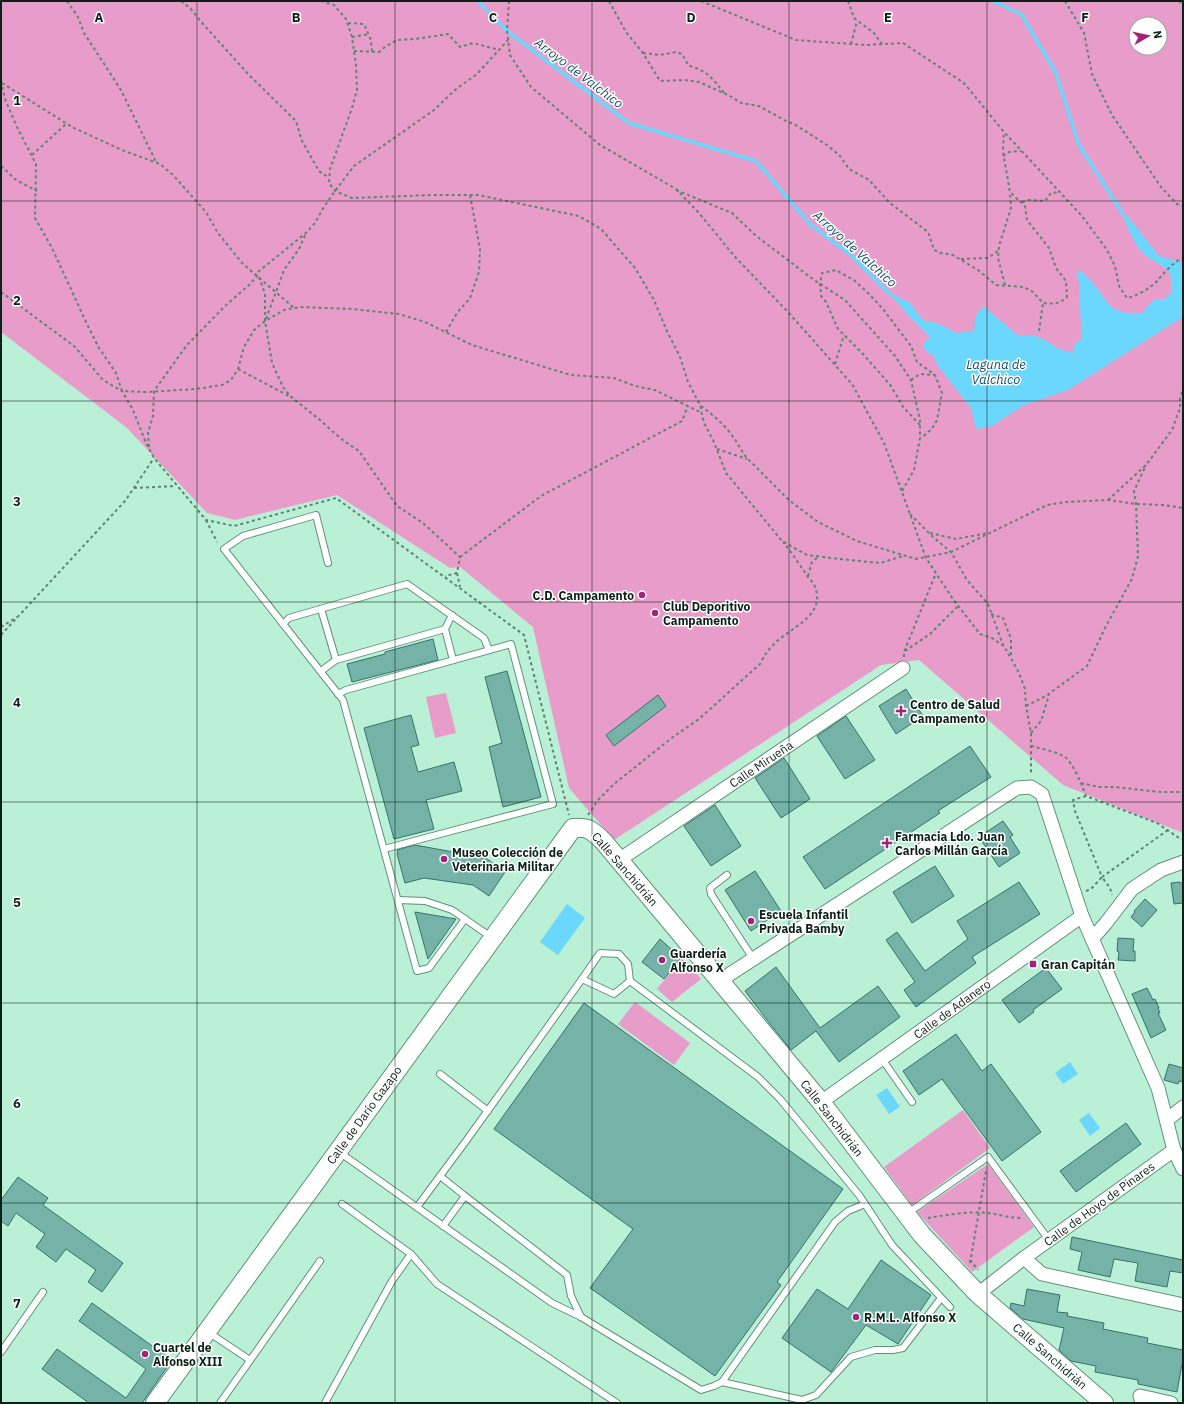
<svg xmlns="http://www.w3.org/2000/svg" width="1184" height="1404" font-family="'IBM Plex Sans',sans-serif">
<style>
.green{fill:#e89cc9;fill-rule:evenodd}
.water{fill:#6cd7fc}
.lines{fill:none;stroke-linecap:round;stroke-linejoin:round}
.stream{stroke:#6cd7fc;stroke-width:3.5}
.building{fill:#75b3a9;stroke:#35736a}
.lane-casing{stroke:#60927b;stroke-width:8}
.street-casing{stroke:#60927b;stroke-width:15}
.secondary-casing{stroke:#60927b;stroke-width:20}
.path{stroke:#5f8473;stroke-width:2;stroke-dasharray:3 3;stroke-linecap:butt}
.lane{stroke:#fff;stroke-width:6}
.street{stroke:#fff;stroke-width:13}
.secondary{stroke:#fff;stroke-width:18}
.grid{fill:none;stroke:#0b2017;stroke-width:1;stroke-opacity:0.55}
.poi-dot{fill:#a02479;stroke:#fff;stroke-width:1.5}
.labels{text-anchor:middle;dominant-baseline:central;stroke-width:3;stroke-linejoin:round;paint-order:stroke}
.poi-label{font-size:12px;font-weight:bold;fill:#0b2017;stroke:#fff;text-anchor:start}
.street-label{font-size:12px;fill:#0b2017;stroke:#fff}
.water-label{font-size:13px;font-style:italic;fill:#145164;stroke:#fff}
.grid-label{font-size:13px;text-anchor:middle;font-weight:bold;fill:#0b2017;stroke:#fff;stroke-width:3;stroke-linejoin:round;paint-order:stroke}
</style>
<rect width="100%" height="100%" fill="#baf0d6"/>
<!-- green -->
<g class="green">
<path d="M1 1H1183V833L1063 785 919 660 881 665 614 840 569 788 533 627 460 567 450 568 337 495 235 520 207 513 126 427 1 332ZM1136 24H1160V48H1136Z"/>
<polygon points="446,693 456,733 435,738 426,697"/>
<polygon points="683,957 701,979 672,1002 657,989"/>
<polygon points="635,1002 690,1043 674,1065 618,1024"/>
<polygon points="963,1110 990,1148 912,1205 884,1167"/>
<polygon points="988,1164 1034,1227 972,1272 917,1212"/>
</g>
<!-- water -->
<g class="water">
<path d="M1122 212 1129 218 1159 256 1183 263V317L1068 390 1022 406 992 426 976 429 971 408 938 366 933 355 926 352 923 344 930 337 910 317 889 293 909 302 923 320 939 324 957 333 974 331 975 317 983 306 1019 336 1033 335 1045 340 1059 349 1074 353V345L1082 338C1081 321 1079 303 1079 286 1079 281 1077 276 1077 270L1081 271 1094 284 1111 307 1122 312 1137 314 1142 313 1149 305 1154 300 1164 299 1171 293C1171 287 1172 277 1169 272 1166 267 1147 258 1141 251 1135 244 1124 221 1122 212Z"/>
<polygon points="567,904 585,918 558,955 540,942"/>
<polygon points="1070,1062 1078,1074 1063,1084 1055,1073"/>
<polygon points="887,1088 900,1107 889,1114 876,1095"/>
<polygon points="1089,1113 1100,1128 1090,1136 1079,1120"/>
</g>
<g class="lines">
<!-- stream -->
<g class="stream">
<polyline points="478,1 507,31 629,123 756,161 811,225 851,255 891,295"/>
<polyline points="993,1 1021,14 1055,71 1079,145 1123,214"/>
</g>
</g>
<!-- building -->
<g class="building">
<polygon points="433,639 438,660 352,682 347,664 385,654 385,652"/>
<polygon points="507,671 541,797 503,807 489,747 502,743 485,677"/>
<polygon points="906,689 923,716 896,734 879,706"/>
<polygon points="658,695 666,706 614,746 606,735"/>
<polygon points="411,715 419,745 411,747 418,772 454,762 462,791 426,800 434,829 394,839 364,728"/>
<polygon points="846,716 875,760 845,779 817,736"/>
<polygon points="970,746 991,777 938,811 940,813 825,889 803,857"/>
<polygon points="784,758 810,799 781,818 755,778"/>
<polygon points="715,805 741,846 711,866 684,826"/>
<polygon points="1003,821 1013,835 1010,837 1020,853 999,867 979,837"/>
<polygon points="415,845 486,858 505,872 489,896 473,885 424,878 405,883 397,854 398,854 397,850"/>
<polygon points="935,866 954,896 912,923 893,892"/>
<polygon points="755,871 781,911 751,931 725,890"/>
<polygon points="1019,882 1040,914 972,957 976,963 916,1007 904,990 915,982 886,940 897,932 925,971 968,939 957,921"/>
<polygon points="1180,882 1181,883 1183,883 1183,903 1174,904 1171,883"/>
<polygon points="1145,899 1157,910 1142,927 1131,917 1135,912 1134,911"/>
<polygon points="415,912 456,919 428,959"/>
<polygon points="1118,938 1134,939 1133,951 1135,951 1135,961 1118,960 1119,952 1117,951"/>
<polygon points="660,939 681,958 664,979 642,962"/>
<polygon points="776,967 820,1028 878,986 900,1017 839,1062 816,1031 791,1050 770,1024 745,991"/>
<polygon points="1046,968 1062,989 1033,1010 1034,1012 1019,1023 1002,1000"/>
<polygon points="1147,988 1153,1000 1155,999 1159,1008 1158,1008 1160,1013 1158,1013 1166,1030 1151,1038 1132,994"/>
<polygon points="584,1003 843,1189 777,1282 781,1285 715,1376 590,1288 633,1229 494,1129"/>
<polygon points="956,1034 982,1071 991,1064 1041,1132 1002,1161 942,1079 919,1095 903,1071"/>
<polygon points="1169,1064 1183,1068 1183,1082 1179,1081 1178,1084 1164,1080"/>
<polygon points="1126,1123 1141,1144 1076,1192 1060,1171"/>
<polygon points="18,1177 48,1198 43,1205 123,1263 102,1292 88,1282 96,1270 66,1249 56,1262 36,1247 45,1234 16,1213 8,1226 1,1221 1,1200"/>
<polygon points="1072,1237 1183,1260 1183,1273 1170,1271 1167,1287 1135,1281 1138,1263 1114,1259 1110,1277 1078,1270 1082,1252 1070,1249"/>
<polygon points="881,1260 931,1295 898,1344 866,1325 831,1372 782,1338 817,1289 848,1309"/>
<polygon points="1027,1289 1060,1295 1057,1312 1068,1313 1067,1316 1104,1323 1103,1329 1148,1338 1147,1343 1183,1350 1183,1364 1182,1364 1177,1392 1138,1384 1138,1380 1095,1372 1096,1366 1071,1361 1059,1350 1064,1328 1023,1319 1010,1308 1011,1303 1024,1306"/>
<polygon points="92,1303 172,1360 142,1403 89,1403 42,1369 57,1349 126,1398 146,1369 79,1321"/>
</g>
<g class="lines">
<!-- lane casing -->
<g class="lane-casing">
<g id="lane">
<polyline points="328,563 316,515 243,536 224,549 343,700 417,971 429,968 465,919"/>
<polyline points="321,609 336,660"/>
<polyline points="452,615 445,629 453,660"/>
<polyline points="283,624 289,618 407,584 484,638 489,650"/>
<polyline points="321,671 336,660 445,629"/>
<polyline points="338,694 346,690 511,644 553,804 384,849"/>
<polyline points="727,875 710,888 711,894 754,960"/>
<polyline points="398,900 425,901 452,910 491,937"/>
<polyline points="582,979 600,953 619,954 628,964 630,981"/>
<polyline points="882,1059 912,1102"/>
<polyline points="440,1074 488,1111"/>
<polyline points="339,1152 552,1303 581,1317 701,1390 714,1386 722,1382 835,1222 848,1211 865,1204"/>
<polyline points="440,1176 466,1141 582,979 614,994 630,981 758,1077 780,1099 859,1195 892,1245 950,1307"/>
<polyline points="465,1196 567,1275 571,1296 581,1317"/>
<polyline points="342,1204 411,1254 437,1284 617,1403"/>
<polyline points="417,1207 440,1176 465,1196 443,1226"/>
<polyline points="908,1213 988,1157 1049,1240"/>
<polyline points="208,1332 250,1360"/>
<polyline points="1,1352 43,1292"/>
<polyline points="722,1382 802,1400 816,1395 851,1357 875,1350 893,1350 903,1348 941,1298"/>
<polyline points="220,1403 320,1261"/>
<polyline points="325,1403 392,1281 411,1254"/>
</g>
</g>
<!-- street casing -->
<g class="street-casing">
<g id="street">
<polyline points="619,860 903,668"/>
<polyline points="1092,939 1106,923 1132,889 1161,870 1183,862"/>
<polyline points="721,982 730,974 1017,788 1031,787 1042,794 1082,916 1158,1088 1174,1150 1183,1169"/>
<polyline points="821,1102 1082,916"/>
<polyline points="1167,1120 1183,1107"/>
<polyline points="1024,1258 1042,1274 1183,1305"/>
<polyline points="978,1294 1024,1258 1174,1150"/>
<polyline points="1142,1403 1140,1396 1171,1403"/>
</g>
</g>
<!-- secondary casing -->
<g class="secondary-casing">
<path id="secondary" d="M155 1403 573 828C589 827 592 830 604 842L821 1102 922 1235 978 1294 1104 1403"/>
</g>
<!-- path -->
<g class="path">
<polyline points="67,1 78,17 84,33 121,90 156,162"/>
<polyline points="181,1 190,8 203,24 249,75 296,121 302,141 319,171 329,178"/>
<polyline points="321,1 334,5 346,19 352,37 356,65 357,90 352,108 330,169 329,183 335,191 352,198 432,195 478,195 579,216 601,229 635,268 654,300 666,329 680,357 688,382 700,405 704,423 713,440 726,473 782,541 807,555 840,559 880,563 903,556"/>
<polyline points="509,1 507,31 510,55 531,87 600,145 676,189 699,213 736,258 788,312 852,384 884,443 926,558 953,599 980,634 992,638 1004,646 1019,673 1025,689 1026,706 1031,733 1031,774"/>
<path d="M609 1 626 32 643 53 660 81 685 80 699 82 730 96 741 103 759 106 786 121 794 124 827 145 840 156 849 169 869 180 890 203 928 232 934 250 941 253 953 255 978 270 996 285 1024 287 1033 292 1043 303C1053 304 1060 304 1067 297L1066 281 1056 268 1049 248 1027 220 1025 206 1010 192 1003 152 1004 132"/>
<path d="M701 1 796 40 866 45 903 43 964 83 1004 132 1082 216 1107 250 1115 266 1119 286 1127 298C1137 296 1149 289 1157 281 1164 273 1173 262 1183 258"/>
<polyline points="848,1 854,18 874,33 882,44"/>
<polyline points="1065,1 1084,33 1092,74 1112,115 1161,187 1177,204 1183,206"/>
<polyline points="1179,1 1183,5"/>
<polyline points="348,23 364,24 371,40 372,52"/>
<polyline points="352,37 369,34"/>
<polyline points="851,44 857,21"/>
<polyline points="354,51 379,52 385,47 397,40 415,39 448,34 460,47 473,43 500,50"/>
<path d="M643 53 660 55 676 52 682 54 689 66C707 70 713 79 724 93"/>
<polyline points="1,81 5,99 16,125 36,164 35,218 52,248 87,324 99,348 116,373 122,391 146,392 196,389 222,385 231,380 238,369 244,347 254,330 265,321 284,310 300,307 352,309 399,314 425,322 472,345 571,375 614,378 635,386 655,390 702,413"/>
<polyline points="2,83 72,127 122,150 160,164 173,175 206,212 218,233 242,263 294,308"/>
<polyline points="32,155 66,124"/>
<polyline points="1003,156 1009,152 1021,151"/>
<polyline points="1,166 16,180 37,191"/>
<polyline points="676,190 732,213 755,235 814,280 845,300 895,356 911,380 920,420 920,438 914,470 901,493"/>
<polyline points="1022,202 1029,200 1045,201 1051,193 1060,192"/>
<polyline points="961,259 988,258 999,250"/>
<polyline points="259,277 265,294 265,321 272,363 283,387 290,396 320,420 332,431 344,441 359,451 397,506 423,523 460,557 457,573 445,576"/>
<polyline points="1005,285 998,258 999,246 1011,208 1010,193"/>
<polyline points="1,292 74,346 103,380 122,391 133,410 146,443 154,458 206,520 234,526 336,498 524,635 569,815"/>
<polyline points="266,319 284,270 299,249 306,233"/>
<polyline points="1039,331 1043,303"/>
<polyline points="446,332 457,313 470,298 479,272 480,249 470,195"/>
<polyline points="835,364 844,335"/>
<polyline points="238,369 289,396"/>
<polyline points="911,380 920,374 934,375"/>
<path d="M701 406C713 415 725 425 734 438 739 445 742 453 748 459L790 501 818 522 857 541 916 559 951 552 1047 505 1066 502 1108 500 1136 504 1164 505 1183 508"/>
<polyline points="920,425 903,407 891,386 863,354 838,329 826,302 821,296 820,284 822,273 836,270 855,281 869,294 883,309 911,346 917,362 935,375 942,393 937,420 932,429 921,438"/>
<polyline points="149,447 148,433 153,416 154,391 187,345 225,306 249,285 257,276 258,272 307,232 315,223 322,210 335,191 354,166 434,110 455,90 477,74 508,40"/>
<polyline points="717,449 747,459"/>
<polyline points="134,488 176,486"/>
<polyline points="1108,500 1146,465 1172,430 1180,408 1180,399 1183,388"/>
<polyline points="910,514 933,537 951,552 967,580 988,604 1003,645"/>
<polyline points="206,520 217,542"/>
<polyline points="930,533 956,539 988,533"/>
<polyline points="460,557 541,496 682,421 688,406"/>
<polyline points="457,573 460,587"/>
<polyline points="808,576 812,562 818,557"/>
<polyline points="991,614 1003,618 1011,639 1011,657"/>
<polyline points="1,627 17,617"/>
<polyline points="1,635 125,501 154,458"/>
<polyline points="905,651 930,634 958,606"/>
<polyline points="904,657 904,652 936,573"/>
<polyline points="1026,706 1046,696 1087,666 1106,626 1132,579 1138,556 1136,504 1134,491 1146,465"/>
<polyline points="1031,733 1041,721 1049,695"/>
<path d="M1031 746C1042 749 1055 751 1065 757 1073 763 1083 787 1086 796L1157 823 1179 838 1183 839"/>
<polyline points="1081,783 1099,787 1114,787 1161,792 1183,792"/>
<polyline points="1086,796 1073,800 1075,811 1102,877 1168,830"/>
<path d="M588 815 598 800 614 784 673 737 699 719 760 664C764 656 768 650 774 644 791 627 826 616 815 587 814 583 810 580 808 577 800 565 792 553 783 542"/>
<polyline points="1086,891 1091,889 1102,877 1110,888 1112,895"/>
<path d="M928 1218C947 1215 967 1211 987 1213 998 1214 1009 1218 1021 1218"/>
<polyline points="970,1260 978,1270"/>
<polyline points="970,1263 986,1171"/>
</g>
<!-- lane -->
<use href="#lane" class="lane"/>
<!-- street -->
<use href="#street" class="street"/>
<!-- secondary -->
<use href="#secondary" class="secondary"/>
</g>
<!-- grid -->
<path class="grid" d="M197 1V1403M395 1V1403M592 1V1403M789 1V1403M987 1V1403M1 201H1183M1 401H1183M1 602H1183M1 802H1183M1 1003H1183M1 1203H1183"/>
<!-- markers -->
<g class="poi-dot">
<circle cx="642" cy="595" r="4"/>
<circle cx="655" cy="613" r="4"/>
<path d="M899 705h4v4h4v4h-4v4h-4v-4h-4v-4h4z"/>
<path d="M885 837h4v4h4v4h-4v4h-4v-4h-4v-4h4z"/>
<circle cx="444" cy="859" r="4"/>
<circle cx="751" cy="921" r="4"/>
<circle cx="662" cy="960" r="4"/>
<rect x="1029" y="960" width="8" height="8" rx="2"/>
<circle cx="856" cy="1317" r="4"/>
<circle cx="145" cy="1354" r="4"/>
</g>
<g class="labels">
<!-- poi labels -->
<g class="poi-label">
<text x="634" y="595" text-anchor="end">C.D. Campamento</text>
<text x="663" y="606">Club Deporitivo<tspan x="663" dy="14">Campamento</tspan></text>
<text x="910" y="704">Centro de Salud<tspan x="910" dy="14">Campamento</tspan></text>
<text x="895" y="836">Farmacia Ldo. Juan<tspan x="895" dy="14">Carlos Millán García</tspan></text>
<text x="452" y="852">Museo Colección de<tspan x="452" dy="14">Veterinaria Militar</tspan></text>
<text x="759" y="914">Escuela Infantil<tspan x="759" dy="14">Privada Bamby</tspan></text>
<text x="670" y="953">Guardería<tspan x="670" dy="14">Alfonso X</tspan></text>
<text x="1041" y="964">Gran Capitán</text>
<text x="864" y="1317">R.M.L. Alfonso X</text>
<text x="153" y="1347">Cuartel de<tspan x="153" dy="14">Alfonso XIII</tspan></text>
</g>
<!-- street labels -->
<g class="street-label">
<text transform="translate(761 764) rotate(-34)">Calle Mirueña</text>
<text transform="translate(625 869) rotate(49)">Calle Sanchidrián</text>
<text transform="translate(952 1009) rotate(-36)">Calle de Adanero</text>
<text transform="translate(364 1115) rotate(-54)">Calle de Darío Gazapo</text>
<text transform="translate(832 1118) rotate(52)">Calle Sanchidrián</text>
<text transform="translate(1099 1204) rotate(-36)">Calle de Hoyo de Pinares</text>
<text transform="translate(1050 1356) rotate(41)">Calle Sanchidrián</text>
</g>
<!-- water labels -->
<g class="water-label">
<text transform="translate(579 73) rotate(37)">Arroyo de Valchico</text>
<text transform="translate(855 249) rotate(42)">Arroyo de Valchico</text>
<text x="996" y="364">Laguna de<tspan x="996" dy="15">Valchico</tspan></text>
</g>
</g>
<g class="grid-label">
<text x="99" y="22">A</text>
<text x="296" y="22">B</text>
<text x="493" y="22">C</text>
<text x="691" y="22">D</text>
<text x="888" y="22">E</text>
<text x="1085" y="22">F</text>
<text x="17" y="105">1</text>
<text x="17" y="305">2</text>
<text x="17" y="506">3</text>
<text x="17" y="707">4</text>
<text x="17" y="907">5</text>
<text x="17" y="1108">6</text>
<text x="17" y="1308">7</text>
</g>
<!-- border -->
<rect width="1184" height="1404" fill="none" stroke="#0b2017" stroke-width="4"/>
<!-- north arrow -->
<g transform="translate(1148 36) rotate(81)"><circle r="19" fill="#ffffff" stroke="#9da6a2"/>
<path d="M0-3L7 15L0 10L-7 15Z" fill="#a02479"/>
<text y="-6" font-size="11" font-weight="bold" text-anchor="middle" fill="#0b2017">N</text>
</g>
</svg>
